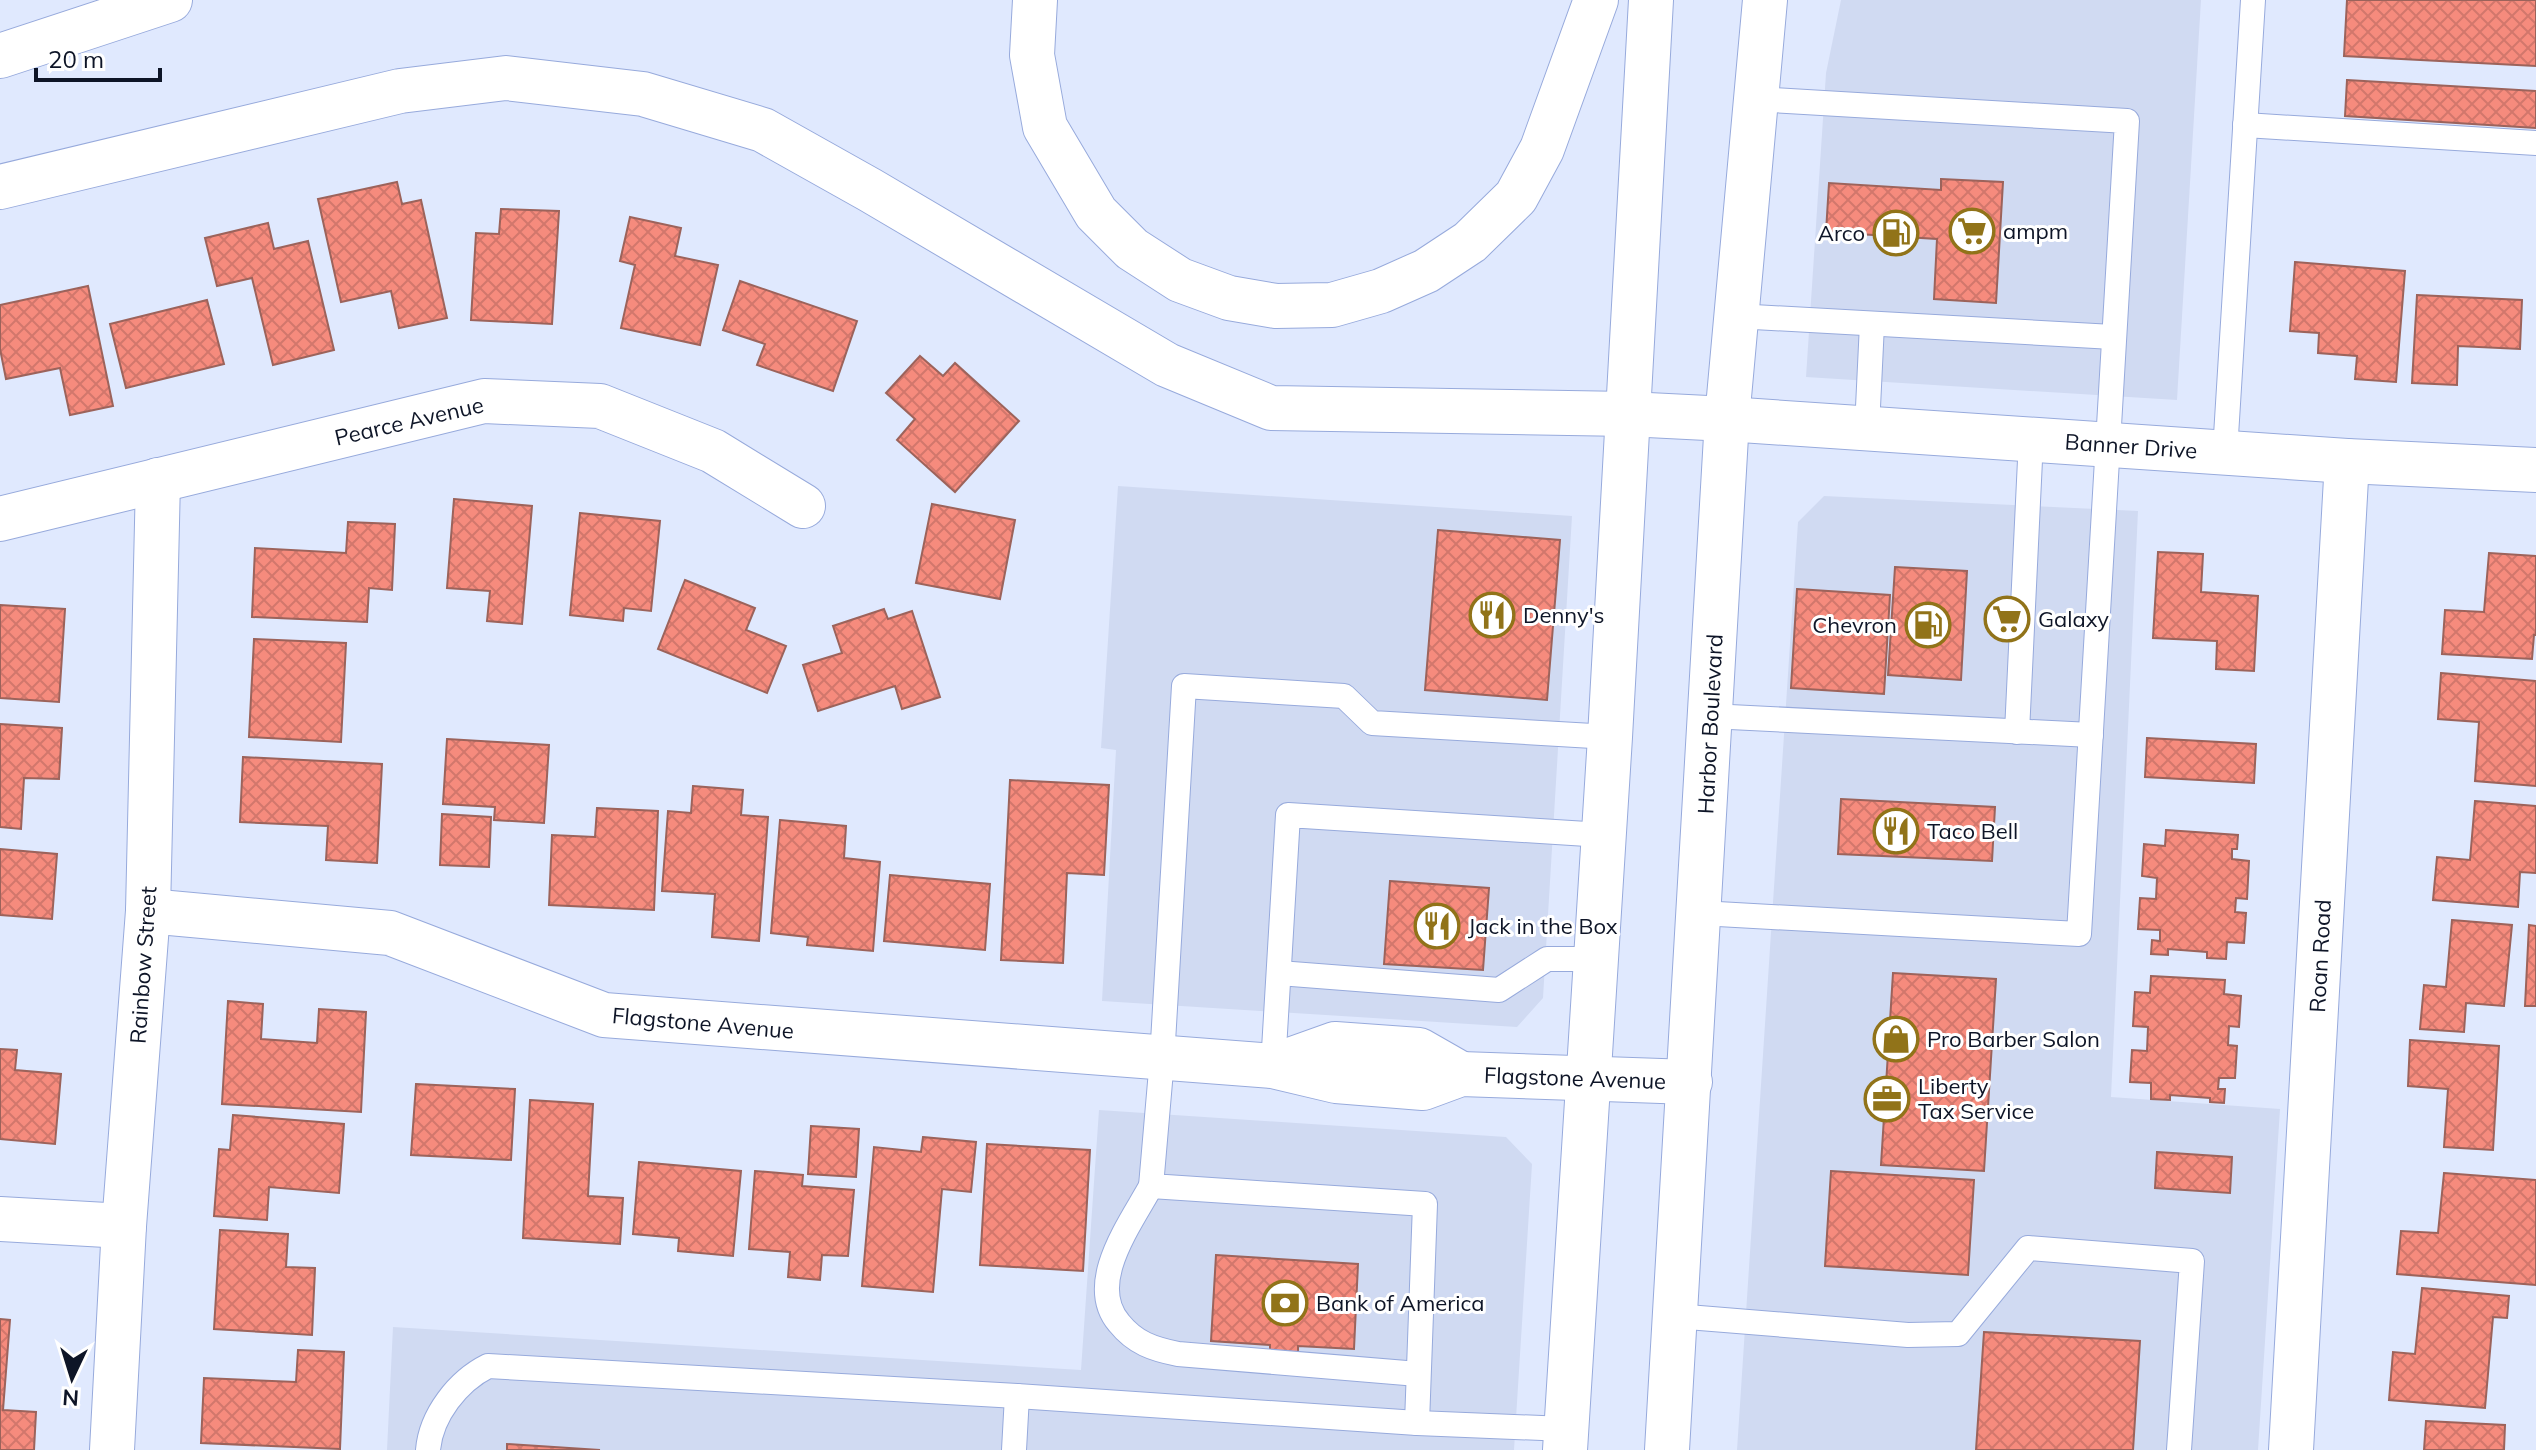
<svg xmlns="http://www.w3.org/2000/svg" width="2536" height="1450" viewBox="0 0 2536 1450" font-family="Mulish,sans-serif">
	<defs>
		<pattern id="building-cross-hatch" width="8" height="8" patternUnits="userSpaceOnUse" patternTransform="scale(2)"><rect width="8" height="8" fill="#f68b7d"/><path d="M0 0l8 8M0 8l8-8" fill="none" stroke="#d2776c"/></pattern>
	</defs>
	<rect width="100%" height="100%" fill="#e0e9fe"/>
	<!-- built -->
	<g fill="#d0daf2">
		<polygon points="1841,0 2201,0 2177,400 1806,377 1826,73"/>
		<polygon points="1118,486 1572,516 1543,998 1517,1027 1102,1001 1116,750 1101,748"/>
		<polygon points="1824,496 2138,511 2111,1097 2280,1109 2258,1450 1737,1450 1798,522"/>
		<polygon points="1099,1110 1506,1137 1532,1164 1514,1450 387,1450 393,1327 1081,1370"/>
	</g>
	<!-- building -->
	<g fill="url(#building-cross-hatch)" stroke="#9c635b" stroke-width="2">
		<polygon points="2347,0 2536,0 2536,66 2344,56"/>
		<polygon points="2347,80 2536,91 2536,128 2345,116"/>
		<polygon points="1941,179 2003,182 1996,303 1934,299 1937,239 1826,232 1829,183 1941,190"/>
		<polygon points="397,182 402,204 421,200 447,318 399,328 391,291 341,302 318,199"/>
		<polygon points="501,209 559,211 552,324 471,320 476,233 499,234"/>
		<polygon points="630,217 681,228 675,256 718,265 700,345 621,328 635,265 620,261"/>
		<polygon points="268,223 274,249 308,241 334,350 273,365 252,278 217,286 205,238"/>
		<polygon points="2295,262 2405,271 2396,382 2355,379 2357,356 2318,353 2319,333 2290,331"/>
		<polygon points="740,281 857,321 833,391 757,365 765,344 723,330"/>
		<polygon points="88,286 113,406 70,415 60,368 6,379 0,349 0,305"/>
		<polygon points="2417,295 2522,300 2520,349 2458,346 2457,385 2412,383"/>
		<polygon points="207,300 224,364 126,388 110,324"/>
		<polygon points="920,356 943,376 955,363 1019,421 955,492 897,440 915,419 886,393"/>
		<polygon points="454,499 532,506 522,624 487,621 490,591 447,588"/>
		<polygon points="932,504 1015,520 1000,599 916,583"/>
		<polygon points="580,513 660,521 651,611 624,608 623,621 570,615"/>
		<polygon points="348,522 395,524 392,590 369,588 367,622 252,617 255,548 346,553"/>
		<polygon points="1438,530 1560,540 1547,700 1425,690"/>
		<polygon points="2158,552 2203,554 2201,592 2258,596 2254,671 2216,669 2217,641 2153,638"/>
		<polygon points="2489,553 2536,556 2536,635 2534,635 2532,659 2442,654 2445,610 2484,612"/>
		<polygon points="1895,567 1967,571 1961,680 1888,675"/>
		<polygon points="685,580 755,608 746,630 786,646 767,693 658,649"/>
		<polygon points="1797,589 1890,595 1884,694 1791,688"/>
		<polygon points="0,605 65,609 59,702 0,698"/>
		<polygon points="884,609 888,619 912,611 940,697 902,709 895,686 818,711 803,665 842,653 833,626"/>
		<polygon points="254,639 346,643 341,742 249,737"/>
		<polygon points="2441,673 2536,681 2536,786 2475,781 2479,722 2438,719"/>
		<polygon points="0,724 62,728 59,779 24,778 21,829 0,827"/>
		<polygon points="2147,738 2256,744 2254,783 2145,777"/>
		<polygon points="447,739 549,745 544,823 494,820 495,807 443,804"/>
		<polygon points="243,757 382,764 377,863 326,860 328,826 240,822"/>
		<polygon points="1010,780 1109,785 1104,875 1067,873 1063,963 1001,960"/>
		<polygon points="693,786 743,790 741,815 768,817 759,941 712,937 715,894 662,891 668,811 691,813"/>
		<polygon points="1841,799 1995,807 1992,861 1838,854"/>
		<polygon points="2475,801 2536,806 2536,873 2520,872 2518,907 2433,900 2437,857 2470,860"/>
		<polygon points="597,808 658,811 654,910 549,905 552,835 595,837"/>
		<polygon points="442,814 491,817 489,867 440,865"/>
		<polygon points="780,820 846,826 844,858 880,862 873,951 807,945 808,937 771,933"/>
		<polygon points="2166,830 2238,835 2237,849 2232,849 2232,859 2249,861 2247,899 2236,898 2235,912 2246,913 2244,943 2227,942 2226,959 2207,958 2207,952 2168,949 2168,955 2151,954 2152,940 2160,941 2160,930 2138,929 2140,898 2156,899 2157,878 2142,876 2144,844 2165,846"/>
		<polygon points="0,849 57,854 52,919 0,915"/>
		<polygon points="890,875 990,884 985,950 884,941"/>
		<polygon points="1390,881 1489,888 1483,970 1384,964"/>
		<polygon points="2452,920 2512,925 2504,1006 2466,1003 2464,1032 2420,1029 2424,985 2446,987"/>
		<polygon points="2529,925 2536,926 2536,1006 2525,1006"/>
		<polygon points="1893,973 1996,979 1984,1171 1881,1165"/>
		<polygon points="2151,976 2225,980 2224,994 2241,996 2239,1027 2229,1026 2228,1045 2237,1046 2235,1078 2219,1078 2218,1089 2225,1089 2224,1103 2210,1102 2210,1098 2170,1095 2170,1100 2151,1099 2151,1083 2130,1082 2132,1050 2147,1051 2148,1027 2133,1026 2135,992 2150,993"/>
		<polygon points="228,1001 263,1004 261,1039 317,1043 319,1009 366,1012 361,1112 222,1104"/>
		<polygon points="2410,1040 2499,1046 2493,1150 2444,1147 2448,1089 2408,1086"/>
		<polygon points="0,1049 17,1050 15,1070 61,1074 55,1144 0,1139"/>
		<polygon points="416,1084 515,1089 511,1160 411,1155"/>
		<polygon points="530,1100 593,1104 588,1196 623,1198 620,1244 523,1238"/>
		<polygon points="233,1115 344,1124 339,1193 269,1187 267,1220 214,1216 219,1149 230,1150"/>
		<polygon points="811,1126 859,1129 856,1177 808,1174"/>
		<polygon points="923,1137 976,1142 971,1192 942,1189 933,1292 862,1286 874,1147 921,1152"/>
		<polygon points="987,1144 1090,1150 1083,1271 980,1265"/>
		<polygon points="2157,1152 2232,1157 2230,1193 2155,1188"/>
		<polygon points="639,1162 741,1171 733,1256 678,1251 679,1238 633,1234"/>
		<polygon points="755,1171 803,1175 802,1186 854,1190 848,1256 822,1255 820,1280 788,1277 790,1252 749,1249"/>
		<polygon points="1831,1171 1974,1180 1968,1275 1825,1266"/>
		<polygon points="2444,1173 2536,1180 2536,1285 2397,1274 2401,1231 2438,1233"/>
		<polygon points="220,1230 288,1234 286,1267 315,1268 312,1335 214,1329"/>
		<polygon points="1216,1255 1358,1264 1354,1349 1298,1346 1298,1356 1270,1355 1270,1345 1211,1341"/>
		<polygon points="2422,1288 2509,1296 2507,1318 2493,1317 2485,1408 2389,1400 2393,1352 2415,1354"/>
		<polygon points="0,1319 10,1320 3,1410 36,1412 34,1450 0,1450"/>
		<polygon points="1984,1332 2140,1341 2133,1450 1976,1450"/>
		<polygon points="298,1350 344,1352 340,1449 201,1443 204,1378 296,1382"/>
		<polygon points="2426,1421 2505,1425 2504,1450 2424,1450"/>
		<polygon points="507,1444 600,1450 507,1450"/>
	</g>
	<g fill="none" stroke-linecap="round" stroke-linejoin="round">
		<!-- lane casing -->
		<g stroke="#97aadc" stroke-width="26">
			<g id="lane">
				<polyline points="2245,125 2536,143"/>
				<polyline points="1736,316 2113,337"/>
				<polyline points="1867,428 1872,324"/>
				<polyline points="2225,452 2253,0"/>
				<polyline points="1710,716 2091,735"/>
				<polyline points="2017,732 2031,439"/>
				<polyline points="1700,913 2079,934 2127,121 1755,99"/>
				<polyline points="1279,973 1499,990 1547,959 1595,959"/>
				<polyline points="1273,1066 1288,815 1603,835"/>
				<path d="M1151,1186c-20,37 -66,97 -32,137 16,20 34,26 59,31l240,20"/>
				<polyline points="1675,1316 1908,1335 1958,1334 2028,1248 2192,1261 2179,1450"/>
				<polyline points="1417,1423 1425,1204 1151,1186 1162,1059 1184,686 1344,696 1372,723 1610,737"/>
				<path d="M428,1450c3,-35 30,-69 60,-84l529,30 400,27 149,6"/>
				<polyline points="1014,1450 1017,1396"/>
			</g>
		</g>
		<!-- street casing -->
		<g stroke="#97aadc" stroke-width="46">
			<g id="street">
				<polyline points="0,519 484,401 600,406 713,451 803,506"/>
				<polyline points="148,911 390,933 604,1015 1273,1066 1336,1081 1423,1088 1461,1074 1690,1082"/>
				<polyline points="1273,1066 1335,1044 1419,1050 1461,1074"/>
				<polyline points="0,1219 124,1226"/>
				<polyline points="112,1450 124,1226 148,911 158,480"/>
				<polyline points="2291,1450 2347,461"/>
			</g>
		</g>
		<!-- secondary casing -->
		<g stroke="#97aadc" stroke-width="46">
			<polyline id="secondary" points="1727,419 2347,461 2536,470"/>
		</g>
		<!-- primary casing -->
		<g stroke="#97aadc" stroke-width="46">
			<g id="primary">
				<polyline points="1628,414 1727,419"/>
				<polyline points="1565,1450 1610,737 1651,0"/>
				<polyline points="1667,1450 1727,419 1765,0"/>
			</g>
		</g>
		<!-- highway casing -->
		<g stroke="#97aadc" stroke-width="46">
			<g id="highway">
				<polyline points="1035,0 1032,55 1045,127 1096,213 1132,249 1180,280 1229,298 1276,306 1332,305 1381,291 1426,271 1470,242 1516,197 1542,149 1596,0"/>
				<polyline points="0,56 170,0"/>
				<polyline points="0,187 400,91 506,78 643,94 763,130 870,190 1167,365 1271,408 1628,414"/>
			</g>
		</g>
		<!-- lane -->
		<use href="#lane" stroke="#fff" stroke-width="24"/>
		<!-- street -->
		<use href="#street" stroke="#fff" stroke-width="44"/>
		<!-- secondary -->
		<use href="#secondary" stroke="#fff" stroke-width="44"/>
		<!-- primary -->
		<use href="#primary" stroke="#fff" stroke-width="44"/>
		<!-- highway -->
		<use href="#highway" stroke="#fff" stroke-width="44"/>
	</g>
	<!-- icons -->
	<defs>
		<g id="supermarket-ring" transform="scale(2.3)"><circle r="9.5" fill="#fff" stroke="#917319" stroke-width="1.5"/><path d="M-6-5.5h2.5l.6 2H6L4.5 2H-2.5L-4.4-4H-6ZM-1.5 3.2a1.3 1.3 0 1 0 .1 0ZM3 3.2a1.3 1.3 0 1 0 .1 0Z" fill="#917319"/></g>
		<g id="fuel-ring" transform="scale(2.3)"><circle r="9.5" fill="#fff" stroke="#917319" stroke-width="1.5"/><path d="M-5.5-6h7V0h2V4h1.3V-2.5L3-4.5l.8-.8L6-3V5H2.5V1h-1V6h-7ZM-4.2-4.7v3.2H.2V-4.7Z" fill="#917319"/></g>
		<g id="restaurant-ring" transform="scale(2.3)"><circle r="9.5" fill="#fff" stroke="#917319" stroke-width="1.5"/><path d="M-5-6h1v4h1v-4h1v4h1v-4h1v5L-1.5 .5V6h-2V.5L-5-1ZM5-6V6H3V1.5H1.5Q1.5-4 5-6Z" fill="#917319"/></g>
		<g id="shop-ring" transform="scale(2.3)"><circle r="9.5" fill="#fff" stroke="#917319" stroke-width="1.5"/><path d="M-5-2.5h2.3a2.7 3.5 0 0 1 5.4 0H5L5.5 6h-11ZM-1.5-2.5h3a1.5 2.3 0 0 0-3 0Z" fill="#917319"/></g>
		<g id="office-ring" transform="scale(2.3)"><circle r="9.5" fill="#fff" stroke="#917319" stroke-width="1.5"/><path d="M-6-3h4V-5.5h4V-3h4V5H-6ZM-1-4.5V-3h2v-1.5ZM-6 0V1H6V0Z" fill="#917319"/></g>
		<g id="bank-ring" transform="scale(2.3)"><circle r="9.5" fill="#fff" stroke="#917319" stroke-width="1.5"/><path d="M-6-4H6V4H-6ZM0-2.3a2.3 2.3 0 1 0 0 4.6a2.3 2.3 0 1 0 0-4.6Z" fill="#917319"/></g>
	</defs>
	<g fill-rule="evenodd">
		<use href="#supermarket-ring" x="1972" y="231"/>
		<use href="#fuel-ring" x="1896" y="233"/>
		<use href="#restaurant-ring" x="1492" y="615"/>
		<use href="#supermarket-ring" x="2007" y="619"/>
		<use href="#fuel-ring" x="1928" y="625"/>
		<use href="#restaurant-ring" x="1896" y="831"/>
		<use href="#restaurant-ring" x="1437" y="926"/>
		<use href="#shop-ring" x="1896" y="1039"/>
		<use href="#office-ring" x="1887" y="1099"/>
		<use href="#bank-ring" x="1285" y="1303"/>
	</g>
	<g text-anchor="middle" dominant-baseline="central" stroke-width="6" stroke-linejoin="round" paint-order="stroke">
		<!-- poi labels -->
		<g font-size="22" fill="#0e1527" stroke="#fff" text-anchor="start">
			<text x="2003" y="231">ampm</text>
			<text x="1865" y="233" text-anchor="end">Arco</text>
			<text x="1523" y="615">Denny's</text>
			<text x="2038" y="619">Galaxy</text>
			<text x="1897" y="625" text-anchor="end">Chevron</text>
			<text x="1927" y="831">Taco Bell</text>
			<text x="1468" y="926">Jack in the Box</text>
			<text x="1927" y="1039">Pro Barber Salon</text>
			<text x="1918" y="1086">Liberty<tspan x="1918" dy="25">Tax Service</tspan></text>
			<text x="1316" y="1303">Bank of America</text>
		</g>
		<!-- street labels -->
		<g font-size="22" fill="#0e1527" stroke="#fff">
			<text transform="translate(409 421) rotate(-13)">Pearce Avenue</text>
			<text transform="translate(2131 446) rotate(4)">Banner Drive</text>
			<text transform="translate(1710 724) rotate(-87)">Harbor Boulevard</text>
			<text transform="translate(2320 956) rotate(-87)">Roan Road</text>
			<text transform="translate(143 965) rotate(-86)">Rainbow Street</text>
			<text transform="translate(703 1023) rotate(5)">Flagstone Avenue</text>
			<text transform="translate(1575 1078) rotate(2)">Flagstone Avenue</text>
		</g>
	</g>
	<!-- north arrow -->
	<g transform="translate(72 1378) rotate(184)" stroke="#ffffff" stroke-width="6" paint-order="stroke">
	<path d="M0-6L14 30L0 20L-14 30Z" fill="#0e1527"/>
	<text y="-12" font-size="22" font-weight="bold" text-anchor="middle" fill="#0e1527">N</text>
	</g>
	<!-- scale -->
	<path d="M36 68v12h124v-12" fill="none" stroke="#0e1527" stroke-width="4"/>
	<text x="48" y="68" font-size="24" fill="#0e1527" stroke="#ffffff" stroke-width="6" paint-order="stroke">20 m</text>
</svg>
